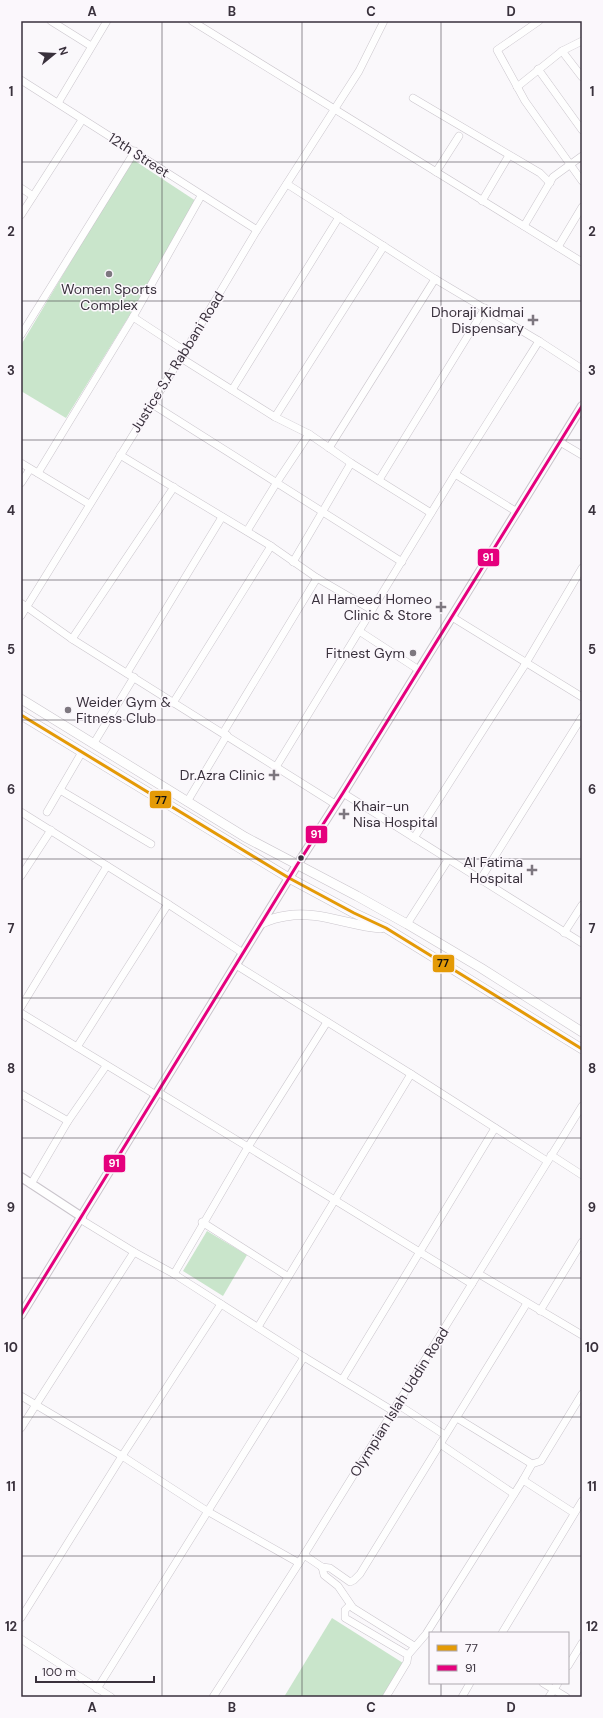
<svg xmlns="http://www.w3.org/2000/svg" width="603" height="1718" viewBox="0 0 603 1718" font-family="'DM Sans',sans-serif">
	<rect width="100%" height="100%" fill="#faf8fb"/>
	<!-- green -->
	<g fill="#c9e5cb">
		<polygon points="132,159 199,203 66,418 21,391 21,345"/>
		<polygon points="207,1231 247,1255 223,1296 183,1271"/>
		<polygon points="332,1618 403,1663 382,1697 284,1697"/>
	</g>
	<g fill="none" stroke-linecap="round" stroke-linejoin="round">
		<!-- minor casing -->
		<g stroke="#cac5cc" stroke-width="8">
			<g id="minor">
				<polyline points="51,21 91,46"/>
				<polyline points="192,21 582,262"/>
				<polyline points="539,21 497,50 525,101 582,181"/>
				<polyline points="562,51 582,77"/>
				<polyline points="538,69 582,130"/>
				<polyline points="21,80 257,230"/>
				<polyline points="517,87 562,51 582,41"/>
				<polyline points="413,98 540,173 550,183"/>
				<polyline points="58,103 107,21"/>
				<polyline points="436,172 459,136"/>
				<polyline points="287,184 435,279 539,341 582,369"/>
				<polyline points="21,188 33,196"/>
				<polyline points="482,201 508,157"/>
				<polyline points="21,215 82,120"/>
				<polyline points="524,226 553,177 582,156"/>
				<polyline points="558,247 582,207"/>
				<polyline points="133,317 185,351"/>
				<polyline points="21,335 135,151"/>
				<polyline points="181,358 275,417 309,434 351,463 431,513"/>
				<polyline points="232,390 339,217"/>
				<polyline points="152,404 402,562"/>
				<polyline points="275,417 384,246"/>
				<polyline points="560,442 582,455"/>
				<polyline points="329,448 435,279"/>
				<polyline points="120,455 271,546 317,578 372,610"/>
				<polyline points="21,463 89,504"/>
				<polyline points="38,473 133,317 201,196"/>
				<polyline points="455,474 517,512"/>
				<polyline points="379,480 485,308"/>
				<polyline points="21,483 30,469"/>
				<polyline points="247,531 277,482 309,434"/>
				<polyline points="293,562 351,463"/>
				<polyline points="21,603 72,639 335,804"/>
				<polyline points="21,616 185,351 257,230 359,71 384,21"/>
				<polyline points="452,617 582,697"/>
				<polyline points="359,631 419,670"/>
				<polyline points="72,639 174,487"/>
				<polyline points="127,673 222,517"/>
				<polyline points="173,703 271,546"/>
				<polyline points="223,733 317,578"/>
				<polyline points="94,743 134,677"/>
				<polyline points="276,767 455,474 539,341"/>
				<polyline points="60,790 151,844"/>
				<polyline points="343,793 582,943"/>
				<polyline points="187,802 227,735"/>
				<polyline points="21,812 168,904 243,953"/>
				<polyline points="47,812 82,752"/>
				<polyline points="414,838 526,663 582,568"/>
				<polyline points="21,876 51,830"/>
				<polyline points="480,880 582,717"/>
				<polyline points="407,924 448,860"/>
				<polyline points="564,933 582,905"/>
				<polyline points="236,965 411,1074 547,1161"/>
				<polyline points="21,1007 107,866"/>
				<polyline points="21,1013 156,1095"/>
				<polyline points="77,1047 168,904"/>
				<polyline points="158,1092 472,1284"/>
				<polyline points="21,1094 68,1121"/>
				<polyline points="551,1155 582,1175"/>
				<polyline points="31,1184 68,1121 106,1066"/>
				<polyline points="80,1219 134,1252 174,1274 304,1357 393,1411"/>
				<polyline points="202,1222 287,1276"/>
				<polyline points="174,1274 248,1147 327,1022"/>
				<polyline points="479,1274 582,1335"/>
				<polyline points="540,1311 582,1242"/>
				<polyline points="258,1327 411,1074"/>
				<polyline points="342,1380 495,1128"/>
				<polyline points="21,1396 122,1456 207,1511 299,1563"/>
				<polyline points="397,1404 445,1435"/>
				<polyline points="457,1418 532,1464"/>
				<polyline points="21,1428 134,1252"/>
				<polyline points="440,1444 514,1494"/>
				<polyline points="523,1480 574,1513"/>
				<polyline points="304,1555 322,1567 324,1575 338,1586 353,1608 414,1646"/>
				<polyline points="322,1567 330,1568 350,1582 354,1580 360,1574 527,1303"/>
				<polyline points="350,1605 345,1610 345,1618 408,1655"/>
				<polyline points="21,1618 122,1456 221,1304"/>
				<polyline points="502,1633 582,1501"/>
				<polyline points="21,1639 111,1697"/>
				<polyline points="568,1666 582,1643"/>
				<polyline points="543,1683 566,1697"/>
				<polyline points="97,1689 304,1357"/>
				<polyline points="213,1697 299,1563 582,1106"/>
				<polyline points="386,1697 407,1662 408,1655 426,1634 523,1480 532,1464 541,1461 582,1394"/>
				<polyline points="462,1697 470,1683"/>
				<polyline points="549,1697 558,1683"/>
			</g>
		</g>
		<!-- tertiary casing -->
		<g stroke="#cac5cc" stroke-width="10">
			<g id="tertiary">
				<polyline points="21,1177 82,1217"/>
				<polyline points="21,1315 297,865 343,793 582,406"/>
			</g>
		</g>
		<!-- secondary casing -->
		<g stroke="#cac5cc" stroke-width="10">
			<g id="secondary">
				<polyline points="21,699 245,837 357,896 407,924 481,968 582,1032"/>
				<polyline points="21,715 289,878 354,913 386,928 582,1049"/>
				<path d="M262,923c7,-3 16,-6 24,-7 32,-6 63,10 95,12"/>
			</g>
		</g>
		<!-- minor -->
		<use href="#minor" stroke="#fefefe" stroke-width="7"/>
		<!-- tertiary -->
		<use href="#tertiary" stroke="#fefefe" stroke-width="8"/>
		<!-- secondary -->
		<use href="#secondary" stroke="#fefefe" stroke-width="9"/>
		<!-- bus-1 casing -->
		<g stroke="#fbf7fc" stroke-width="6">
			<polyline id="bus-1" points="21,715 289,878 354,913 386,928 582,1049"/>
		</g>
		<!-- bus-2 casing -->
		<g stroke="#fbf7fc" stroke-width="6">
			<polyline id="bus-2" points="21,1315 297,865 343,793 582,406"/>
		</g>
		<!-- bus-1 -->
		<use href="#bus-1" stroke="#e49a06" stroke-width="3"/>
		<!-- bus-2 -->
		<use href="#bus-2" stroke="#e5007d" stroke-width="3"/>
	</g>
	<!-- grid -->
	<path fill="none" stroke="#39313c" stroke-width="1" stroke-opacity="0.55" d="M162,21v1676M302,21v1676M441,21v1612M21,162h561M21,301h561M21,440h561M21,580h561M21,720h561M21,859h561M21,998h561M21,1138h561M21,1278h561M21,1417h561M21,1556h561M441,1683v14"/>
	<!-- markers -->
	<g fill="#7d777f" stroke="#fbf7fc" stroke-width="1.5">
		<circle cx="109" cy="274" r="4"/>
		<path d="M531 314h4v4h4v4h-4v4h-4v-4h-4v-4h4z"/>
		<path d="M439 601h4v4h4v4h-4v4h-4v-4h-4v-4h4z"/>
		<circle cx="413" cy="653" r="4"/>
		<circle cx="68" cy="710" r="4"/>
		<path d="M272 769h4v4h4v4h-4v4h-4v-4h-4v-4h4z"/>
		<path d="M342 808h4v4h4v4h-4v4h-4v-4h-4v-4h4z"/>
		<path d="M530 864h4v4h4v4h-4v4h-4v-4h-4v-4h4z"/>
	</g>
	<circle fill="#39313c" stroke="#fbf7fc" stroke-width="1.5" cx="301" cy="858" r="3.5"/>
	<g text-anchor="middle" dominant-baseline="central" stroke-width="3" stroke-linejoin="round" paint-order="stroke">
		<!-- street labels -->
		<g font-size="14" fill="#39313c" stroke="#fbf7fc">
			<text transform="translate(139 155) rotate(33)">12th Street</text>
			<text transform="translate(177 362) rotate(-58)">Justice S.A Rabbani Road</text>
			<text transform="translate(399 1402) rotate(-58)">Olympian Islah Uddin Road</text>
		</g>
		<!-- poi labels -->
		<g font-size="14" fill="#39313c" stroke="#fbf7fc" text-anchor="end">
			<text x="109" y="289" text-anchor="middle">Women Sports<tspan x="109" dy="16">Complex</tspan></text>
			<text x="524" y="312">Dhoraji Kidmai<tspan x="524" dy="16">Dispensary</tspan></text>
			<text x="432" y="599">Al Hameed Homeo<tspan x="432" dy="16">Clinic &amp; Store</tspan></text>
			<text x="405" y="653">Fitnest Gym</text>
			<text x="76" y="702" text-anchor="start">Weider Gym &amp;<tspan x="76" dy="16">Fitness Club</tspan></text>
			<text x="265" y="775">Dr.Azra Clinic</text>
			<text x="353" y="806" text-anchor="start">Khair-un<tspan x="353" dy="16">Nisa Hospital</tspan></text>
			<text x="523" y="862">Al Fatima<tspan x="523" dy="16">Hospital</tspan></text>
		</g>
	</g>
	<g stroke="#fbf7fc" stroke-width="1.5">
		<rect x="477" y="548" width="23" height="19" rx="4" fill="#e5007d"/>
		<rect x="149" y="790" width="23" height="19" rx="4" fill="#e49a06"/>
		<rect x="305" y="825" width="23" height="19" rx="4" fill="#e5007d"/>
		<rect x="432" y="954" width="23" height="19" rx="4" fill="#e49a06"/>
		<rect x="103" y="1154" width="23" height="19" rx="4" fill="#e5007d"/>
	</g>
	<g font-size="11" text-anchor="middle" font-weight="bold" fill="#fff">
		<text x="488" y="561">91</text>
		<text x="316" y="838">91</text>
		<text x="114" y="1167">91</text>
	</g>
	<g font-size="11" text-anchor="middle" font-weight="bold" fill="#111">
		<text x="161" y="804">77</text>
		<text x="443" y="967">77</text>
	</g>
	<!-- border -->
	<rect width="603" height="1718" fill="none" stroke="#fbf7fc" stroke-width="44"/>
	<!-- legend -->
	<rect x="429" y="1632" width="140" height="52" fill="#fbf7fc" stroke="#ada8af"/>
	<rect x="437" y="1645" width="20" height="6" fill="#e49a06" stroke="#ada8af"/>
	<text x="465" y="1652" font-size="12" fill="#39313c">77</text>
	<rect x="437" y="1665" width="20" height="6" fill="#e5007d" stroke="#ada8af"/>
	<text x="465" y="1672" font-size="12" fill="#39313c">91</text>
	<!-- north arrow -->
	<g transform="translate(54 54) rotate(72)" stroke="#fbf7fc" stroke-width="3" paint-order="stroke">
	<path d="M0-3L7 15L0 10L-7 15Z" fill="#39313c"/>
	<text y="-6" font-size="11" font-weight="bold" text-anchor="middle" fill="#39313c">N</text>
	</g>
	<!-- scale -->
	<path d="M36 1676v6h118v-6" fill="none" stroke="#39313c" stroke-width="2"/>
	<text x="42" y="1676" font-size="12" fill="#39313c" stroke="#fbf7fc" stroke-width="3" paint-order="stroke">100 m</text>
	<rect x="22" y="22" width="559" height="1674" fill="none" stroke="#39313c" stroke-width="1.5"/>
	<g font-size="13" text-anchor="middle" font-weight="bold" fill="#39313c">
		<text x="92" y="16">A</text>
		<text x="232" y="16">B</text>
		<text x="371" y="16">C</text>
		<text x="511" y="16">D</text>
		<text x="11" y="96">1</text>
		<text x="592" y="96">1</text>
		<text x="11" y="236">2</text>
		<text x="592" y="236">2</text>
		<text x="11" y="375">3</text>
		<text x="592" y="375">3</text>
		<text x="11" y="515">4</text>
		<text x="592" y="515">4</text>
		<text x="11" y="654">5</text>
		<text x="592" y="654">5</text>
		<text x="11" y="794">6</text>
		<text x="592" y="794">6</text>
		<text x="11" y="933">7</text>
		<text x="592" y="933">7</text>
		<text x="11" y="1073">8</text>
		<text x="592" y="1073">8</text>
		<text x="11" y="1212">9</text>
		<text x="592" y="1212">9</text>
		<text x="11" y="1352">10</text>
		<text x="592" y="1352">10</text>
		<text x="11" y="1491">11</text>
		<text x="592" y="1491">11</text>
		<text x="11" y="1631">12</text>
		<text x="592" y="1631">12</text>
		<text x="92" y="1712">A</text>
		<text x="232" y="1712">B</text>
		<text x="371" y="1712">C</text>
		<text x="511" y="1712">D</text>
	</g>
</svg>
